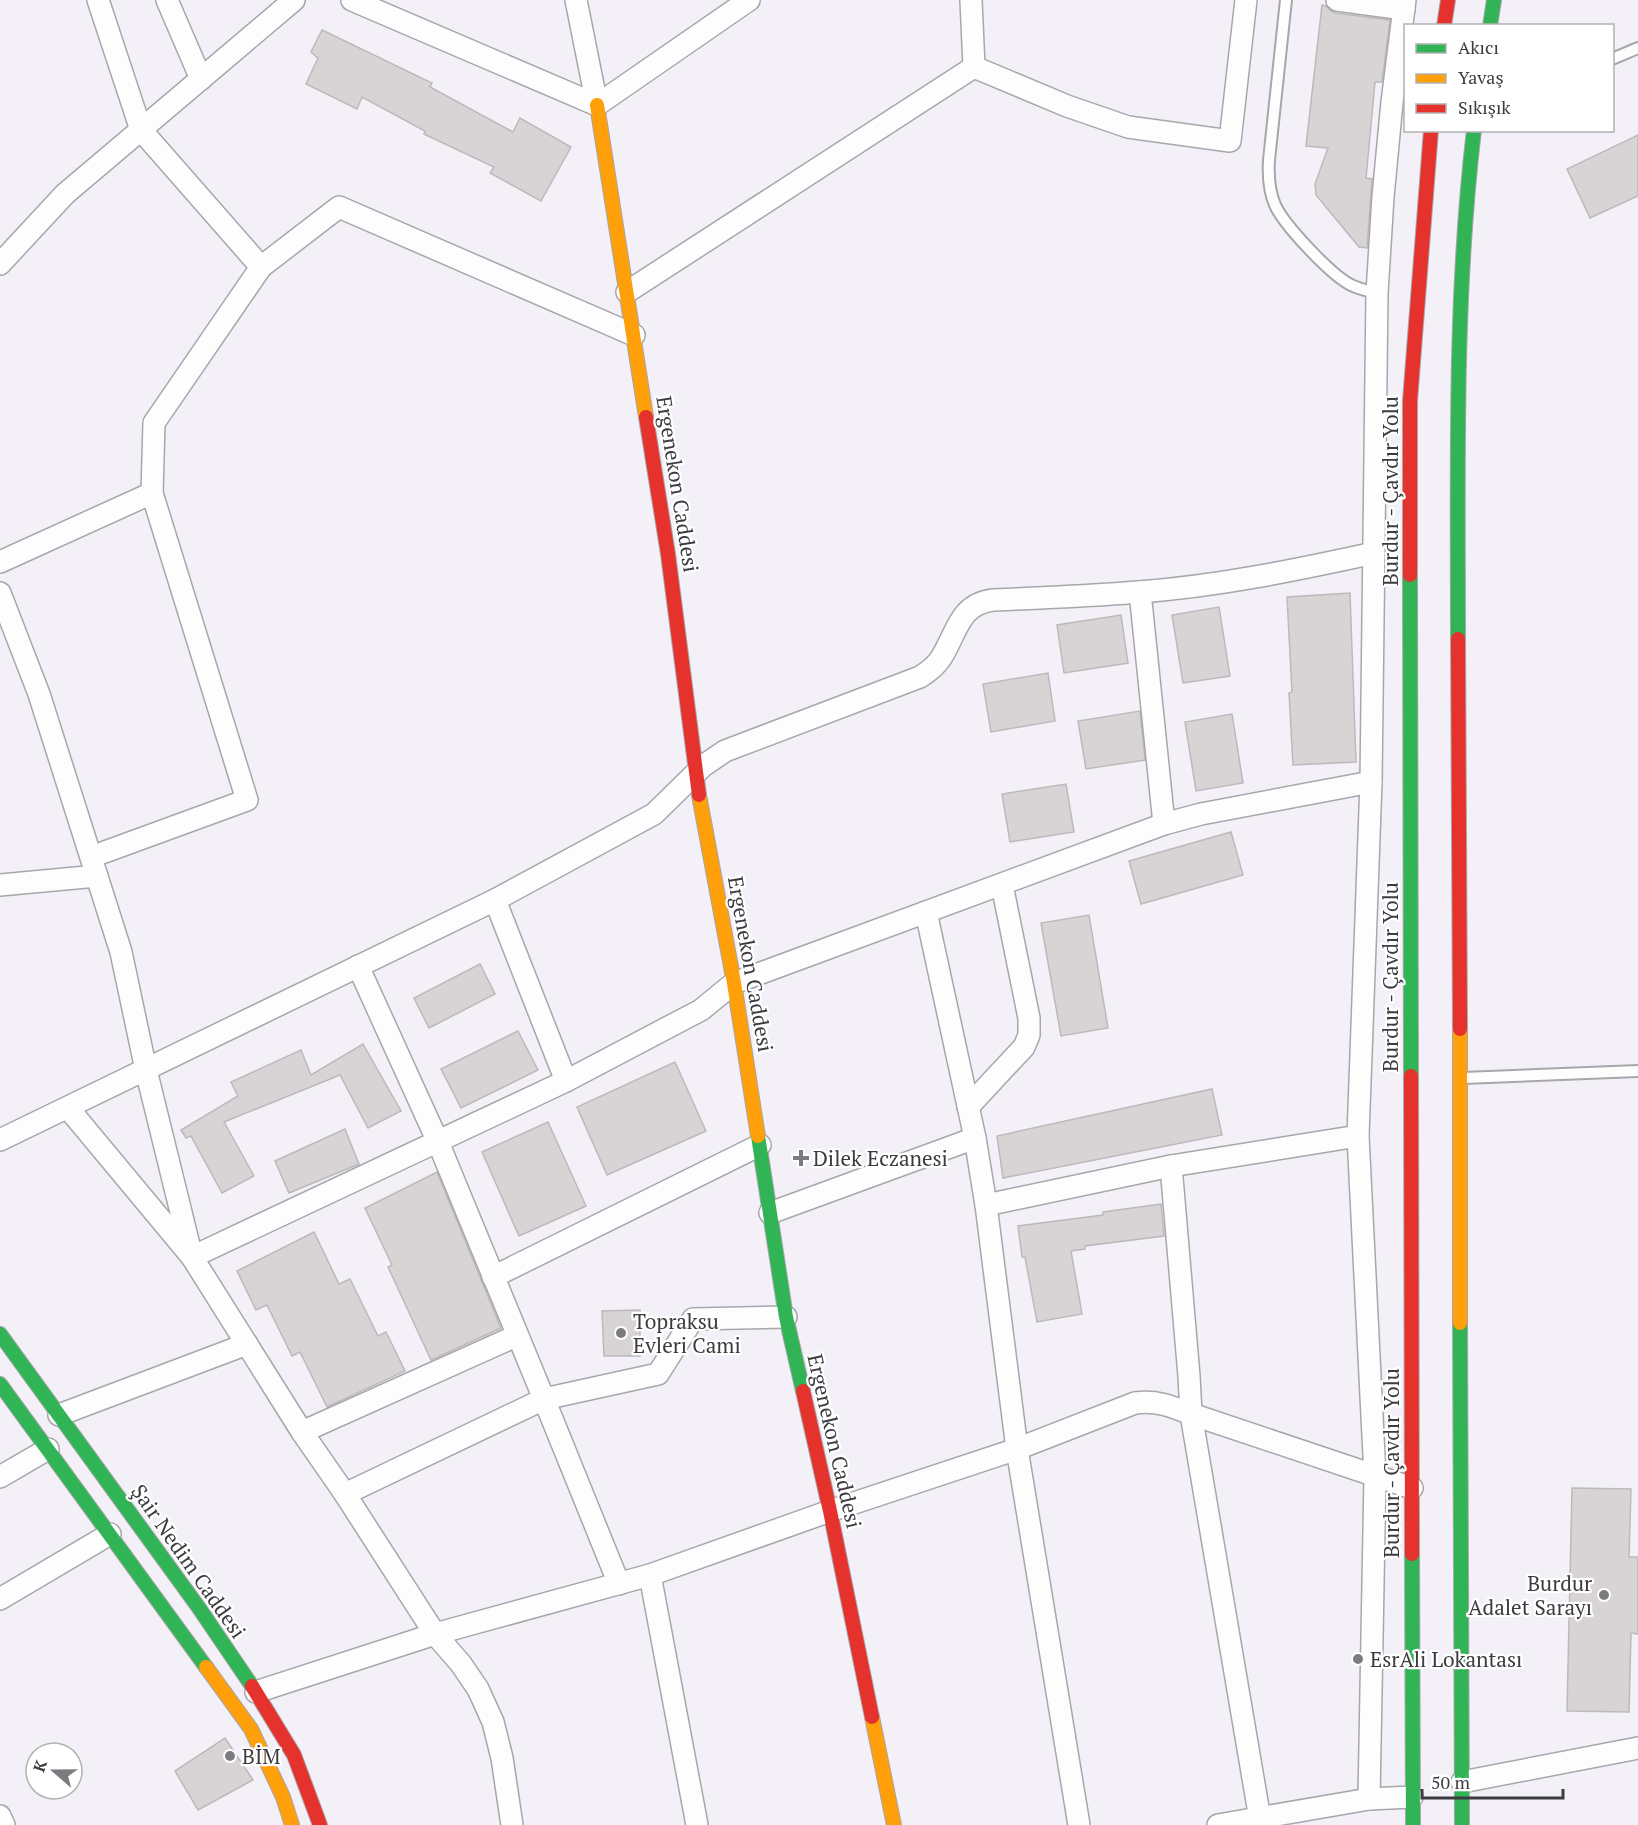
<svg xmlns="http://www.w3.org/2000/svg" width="1638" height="1825" viewBox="0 0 1638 1825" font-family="'PT Serif',serif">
	<rect width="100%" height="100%" fill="#f3f1f7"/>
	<!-- building -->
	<g fill="#d8d4d6" stroke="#bbb9bb" stroke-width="1.5">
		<polygon points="1322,5 1326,6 1330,10 1335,13 1390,20 1382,82 1375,82 1366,178 1372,179 1367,248 1359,247 1316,195 1315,184 1328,148 1306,146"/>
		<polygon points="322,30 432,83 430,87 513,132 520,118 571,147 541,201 490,173 494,167 424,134 425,131 362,97 357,109 306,84 318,58 311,52"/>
		<polygon points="1638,135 1638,196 1590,218 1567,169"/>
		<polygon points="1350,593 1356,762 1293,765 1289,693 1292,692 1287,597"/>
		<polygon points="1219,607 1230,676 1183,683 1172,615"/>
		<polygon points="1121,615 1128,663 1064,673 1057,625"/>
		<polygon points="1048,673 1055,721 991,732 983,684"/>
		<polygon points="1140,711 1145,760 1086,769 1078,721"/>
		<polygon points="1232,714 1243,783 1196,791 1185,722"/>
		<polygon points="1066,784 1074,832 1010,842 1002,794"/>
		<polygon points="1231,832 1243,875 1141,904 1129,861"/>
		<polygon points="1089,915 1108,1028 1061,1036 1041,923"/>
		<polygon points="480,964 495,994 429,1028 414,998"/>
		<polygon points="518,1031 538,1070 461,1108 441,1069"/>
		<polygon points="363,1044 401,1111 368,1128 340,1075 224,1122 254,1176 222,1193 191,1136 186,1138 181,1130 238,1096 231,1082 301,1050 311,1075"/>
		<polygon points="675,1062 706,1131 607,1175 577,1107"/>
		<polygon points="1212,1089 1222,1135 1003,1178 997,1136"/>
		<polygon points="548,1122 586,1206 519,1236 482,1152"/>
		<polygon points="345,1129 359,1164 289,1193 275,1161"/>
		<polygon points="437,1172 501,1328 431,1360 388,1267 392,1265 365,1208"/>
		<polygon points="1161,1204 1164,1236 1085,1246 1085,1249 1071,1251 1082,1314 1037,1322 1025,1257 1022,1257 1018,1226 1103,1215 1103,1212"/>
		<polygon points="314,1232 339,1284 350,1279 378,1336 386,1332 405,1371 327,1407 300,1352 292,1356 267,1305 256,1310 237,1271"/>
		<polygon points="640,1310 640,1356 604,1356 602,1311"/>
		<polygon points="1572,1488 1631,1489 1629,1557 1638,1557 1638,1634 1631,1633 1629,1712 1567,1711"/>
		<polygon points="225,1738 253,1780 198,1810 175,1771"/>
	</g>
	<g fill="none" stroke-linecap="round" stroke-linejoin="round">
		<!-- lane casing -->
		<g stroke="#a8a6ab" stroke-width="14">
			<g id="lane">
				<path d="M1286,0l-17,160c-1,16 0,31 6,45 9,20 56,70 76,80 8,4 17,6 26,8"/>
				<polyline points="1612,59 1638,48"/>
				<polyline points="1463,1078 1638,1071"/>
			</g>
		</g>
		<!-- street casing -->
		<g stroke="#a8a6ab" stroke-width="24">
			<g id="street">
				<polyline points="167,0 201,79"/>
				<polyline points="352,0 597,105"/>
				<polyline points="576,0 597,105"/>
				<polyline points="971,0 974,67 1067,106 1128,127 1230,141 1246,0"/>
				<polyline points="1337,0 1404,9"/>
				<polyline points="597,105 749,0"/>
				<polyline points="0,264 65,194 294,0"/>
				<polyline points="261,267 339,207 634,335"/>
				<polyline points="627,292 974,67"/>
				<polyline points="0,562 152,493"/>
				<polyline points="1140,592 1164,824"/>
				<polyline points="0,593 39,694 121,952 146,1070 192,1257 302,1432 345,1494 435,1634 461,1664 478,1689 493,1722 502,1758 512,1825"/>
				<polyline points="91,857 247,800 152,493 154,423 261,267 141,130 98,0"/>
				<polyline points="0,885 97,876"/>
				<polyline points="495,900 566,1081"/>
				<polyline points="926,912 975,1138 986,1205 1017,1449 1079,1825"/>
				<polyline points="358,966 438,1142 544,1399 658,1374 693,1319 786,1317"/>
				<polyline points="968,1107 1024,1047 1029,1035 1029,1018 1002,885"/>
				<polyline points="68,1108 192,1257 566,1081 701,1010 734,983 1164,824 1201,814 1371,782"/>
				<path d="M0,1140l495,-240 159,-86 49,-48 22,-15 195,-74c8,-5 16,-11 21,-19 16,-25 18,-54 52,-58 49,-2 98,-4 146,-8 80,-6 157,-22 235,-39"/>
				<polyline points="1171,1166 1189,1376 1191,1414 1261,1825"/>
				<polyline points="986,1205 1171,1166 1358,1136"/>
				<polyline points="770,1213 975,1138"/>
				<polyline points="493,1277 760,1145"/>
				<polyline points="59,1415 247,1344"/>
				<polyline points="302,1432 516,1336"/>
				<polyline points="0,1477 48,1449"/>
				<polyline points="345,1494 544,1399 619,1584"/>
				<polyline points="0,1599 110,1534"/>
				<polyline points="256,1692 435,1634 650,1575"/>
				<polyline points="1462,1782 1638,1748"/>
				<polyline points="1369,1799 1375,1476 1358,1136 1371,782 1377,293 1383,197 1392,102 1405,0"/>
				<polyline points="0,1816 4,1825"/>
				<path d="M697,1825l-47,-250 180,-64 187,-62 118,-46c21,-3 36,3 56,11l221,74"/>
				<polyline points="1218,1825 1369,1799 1412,1797"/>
			</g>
		</g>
		<!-- fast casing -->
		<g stroke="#a8a6ab" stroke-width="16">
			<g id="fast">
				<polyline points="1490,26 1494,0"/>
				<polyline points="1410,575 1411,1076"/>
				<path d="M1458,639c0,-170 -4,-340 16,-509"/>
				<polyline points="758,1136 786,1317 803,1391"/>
				<polyline points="1460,1323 1462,1825"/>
				<polyline points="0,1334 199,1608 252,1686"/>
				<polyline points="0,1384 206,1667"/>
				<polyline points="1412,1554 1413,1825"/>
			</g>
		</g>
		<!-- slow casing -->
		<g stroke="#a8a6ab" stroke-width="16">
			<g id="slow">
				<polyline points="597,105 646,417"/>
				<polyline points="699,795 734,983 758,1136"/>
				<polyline points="1460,1029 1460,1323"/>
				<polyline points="206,1667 251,1729 283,1797 292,1825"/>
				<polyline points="872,1717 894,1825"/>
			</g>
		</g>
		<!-- jam casing -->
		<g stroke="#a8a6ab" stroke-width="16">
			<g id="jam">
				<polyline points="1444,26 1448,0"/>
				<polyline points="646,417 668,554 699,795"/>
				<polyline points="1410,575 1410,401 1431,130"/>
				<polyline points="1458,639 1460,1029"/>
				<polyline points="1411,1076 1412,1554"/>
				<polyline points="803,1391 830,1511 872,1717"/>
				<polyline points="252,1686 294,1755 320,1825"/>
			</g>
		</g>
		<!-- lane -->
		<use href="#lane" stroke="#fdfdfe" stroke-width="10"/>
		<!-- street -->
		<use href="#street" stroke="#fdfdfe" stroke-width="21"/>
		<!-- fast -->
		<use href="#fast" stroke="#30b455" stroke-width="14"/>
		<!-- slow -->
		<use href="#slow" stroke="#ff9f0a" stroke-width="14"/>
		<!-- jam -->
		<use href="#jam" stroke="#e5322d" stroke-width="14"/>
	</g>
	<!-- markers -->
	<g fill="#7c7b7f" stroke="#fff" stroke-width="2">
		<path d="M798 1149h6v6h6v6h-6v6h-6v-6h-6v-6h6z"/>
		<circle cx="621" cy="1333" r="6"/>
		<circle cx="1604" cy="1595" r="6"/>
		<circle cx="1358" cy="1659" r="6"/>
		<circle cx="230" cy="1756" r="6"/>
	</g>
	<g text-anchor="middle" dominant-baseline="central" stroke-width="4.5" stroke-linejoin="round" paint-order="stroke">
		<!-- street labels -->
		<g font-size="21" fill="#3c3b3f" stroke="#fff">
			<text transform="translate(678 484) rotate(81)">Ergenekon Caddesi</text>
			<text transform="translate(1390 491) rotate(-90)">Burdur - Çavdır Yolu</text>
			<text transform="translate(751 964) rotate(80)">Ergenekon Caddesi</text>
			<text transform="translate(1390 977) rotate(-90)">Burdur - Çavdır Yolu</text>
			<text transform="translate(835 1441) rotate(77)">Ergenekon Caddesi</text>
			<text transform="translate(1391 1463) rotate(-90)">Burdur - Çavdır Yolu</text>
			<text transform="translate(189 1561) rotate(55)">Şair Nedim Caddesi</text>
		</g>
		<!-- poi labels -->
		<g font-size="21" fill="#3c3b3f" stroke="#fff" text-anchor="start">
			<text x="813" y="1158">Dilek Eczanesi</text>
			<text x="633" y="1321">Topraksu<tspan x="633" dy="24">Evleri Cami</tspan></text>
			<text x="1592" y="1583" text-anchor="end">Burdur<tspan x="1592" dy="24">Adalet Sarayı</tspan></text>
			<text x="1370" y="1659">EsrAli Lokantası</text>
			<text x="242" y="1756">BİM</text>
		</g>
	</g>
	<!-- legend -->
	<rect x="1404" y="24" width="210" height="108" fill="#ffffff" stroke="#b1b1b2" stroke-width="1.5"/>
	<rect x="1416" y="44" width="30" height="9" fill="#30b455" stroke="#b1b1b2" stroke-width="1.5"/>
	<text x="1458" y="54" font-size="18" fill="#3c3b3f">Akıcı</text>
	<rect x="1416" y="74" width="30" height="9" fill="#ff9f0a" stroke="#b1b1b2" stroke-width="1.5"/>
	<text x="1458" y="84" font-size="18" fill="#3c3b3f">Yavaş</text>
	<rect x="1416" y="104" width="30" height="9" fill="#e5322d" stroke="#b1b1b2" stroke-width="1.5"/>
	<text x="1458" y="114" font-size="18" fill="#3c3b3f">Sıkışık</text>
	<!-- north arrow -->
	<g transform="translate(54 1771) rotate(290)"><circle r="28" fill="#ffffff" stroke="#b1b1b2" stroke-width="1.5"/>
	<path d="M0-4.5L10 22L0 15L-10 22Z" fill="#7c7b7f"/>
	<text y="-9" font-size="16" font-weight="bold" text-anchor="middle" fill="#3c3b3f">K</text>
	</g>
	<!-- scale -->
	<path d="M1422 1789v9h141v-9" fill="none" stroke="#3c3b3f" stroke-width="3"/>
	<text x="1431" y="1789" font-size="18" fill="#3c3b3f" stroke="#ffffff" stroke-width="4.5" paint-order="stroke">50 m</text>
</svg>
